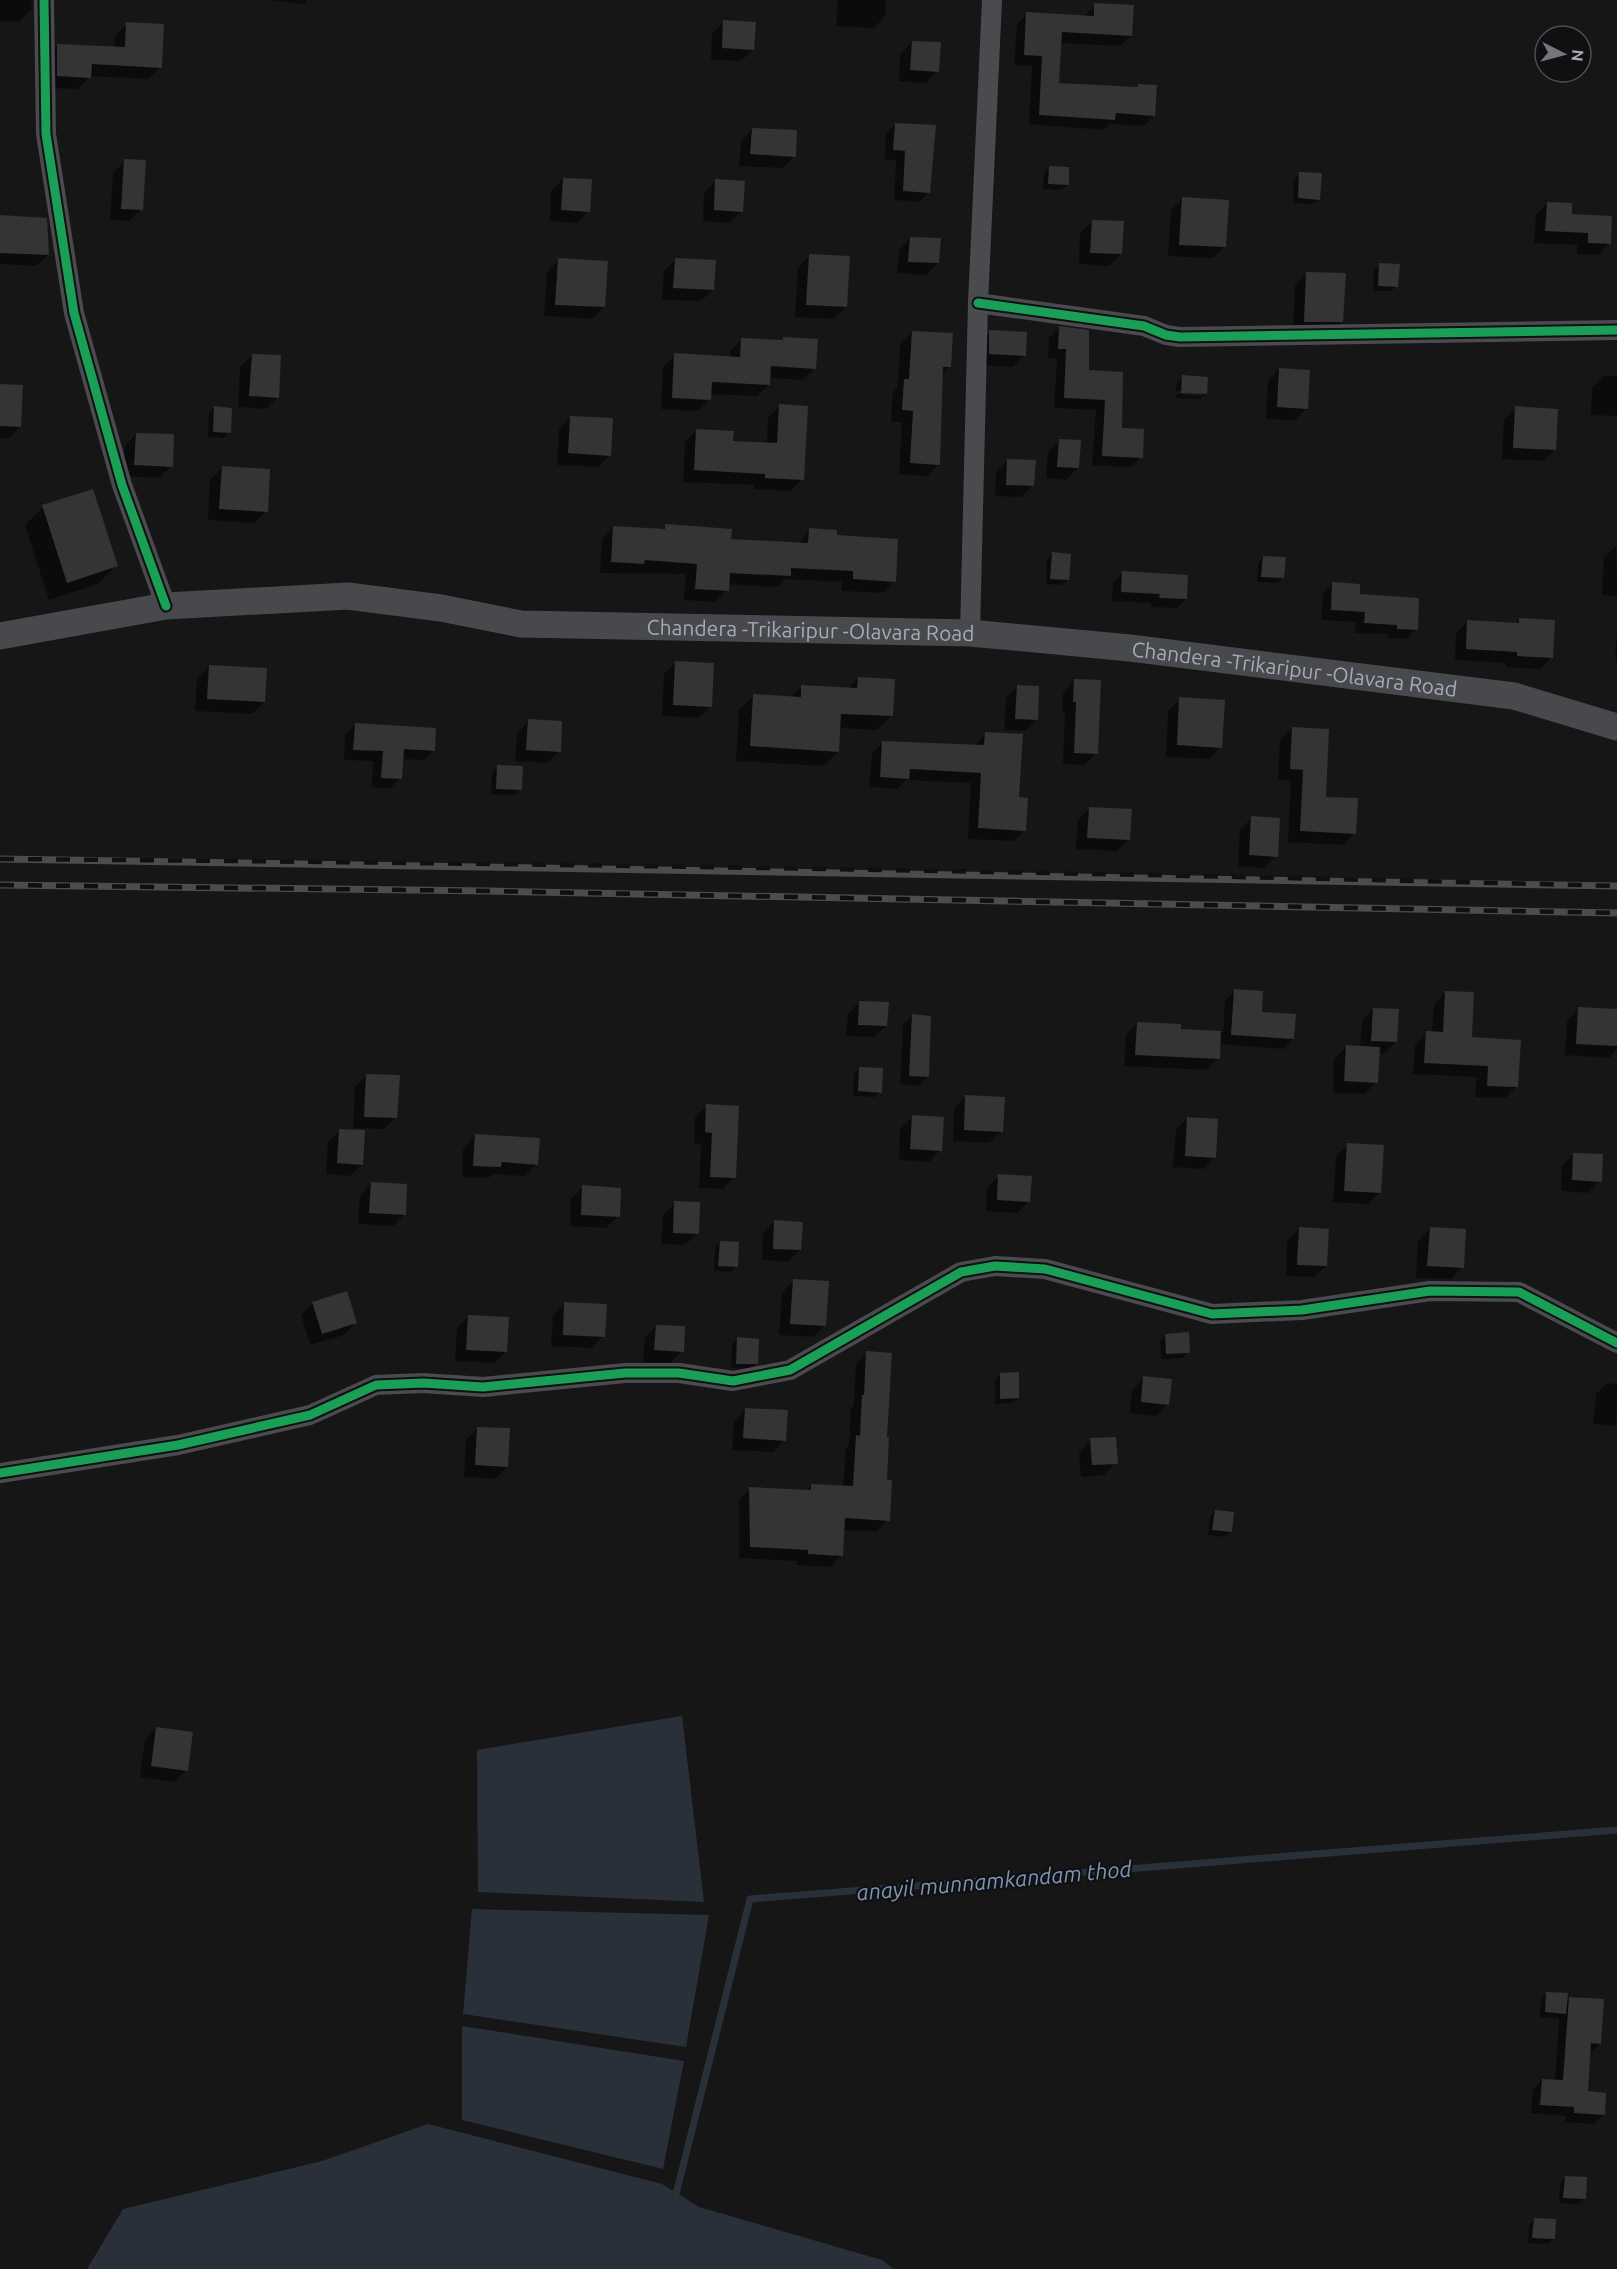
<svg xmlns="http://www.w3.org/2000/svg" width="1617" height="2269" viewBox="0 0 1617 2269" font-family="Ubuntu,sans-serif">
	<rect width="100%" height="100%" fill="#161616"/>
	<!-- water -->
	<g fill="#293039">
		<polygon points="682,1716 704,1902 478,1892 477,1750"/>
		<polygon points="472,1909 709,1915 686,2047 463,2014"/>
		<polygon points="462,2026 684,2061 663,2169 462,2120"/>
		<polygon points="428,2124 662,2184 699,2207 882,2260 894,2269 87,2269 123,2209 322,2161"/>
	</g>
	<!-- shadow -->
	<g fill="#0007">
		<polygon points="0,0 32,0 31,10 19,22 0,21"/>
		<polygon points="270,0 307,0 304,4"/>
		<polygon points="838,0 886,0 885,16 874,28 836,26"/>
		<polygon points="1095,5 1131,36 1120,46 1060,43 1057,84 1136,88 1139,86 1154,115 1144,126 1110,124 1104,130 1029,124 1032,66 1014,65 1017,24 1027,14 1084,17"/>
		<polygon points="724,22 753,50 741,61 711,60 712,34"/>
		<polygon points="127,24 160,68 148,79 90,76 78,89 46,88 46,57 57,45 114,48 115,36"/>
		<polygon points="912,42 937,71 926,83 899,81 900,54"/>
		<polygon points="895,125 929,192 919,202 894,200 896,160 885,159 886,134"/>
		<polygon points="752,129 794,156 783,168 739,166 741,141"/>
		<polygon points="125,161 141,210 129,221 110,220 113,173"/>
		<polygon points="1050,167 1067,185 1062,190 1043,189 1044,173"/>
		<polygon points="1300,174 1319,199 1313,204 1293,203 1294,179"/>
		<polygon points="563,179 589,211 577,223 550,221 551,191"/>
		<polygon points="716,181 742,211 730,223 703,221 704,193"/>
		<polygon points="1182,199 1225,246 1213,258 1168,256 1171,210"/>
		<polygon points="1547,203 1570,215 1610,243 1598,255 1577,254 1577,245 1534,243 1536,215"/>
		<polygon points="0,218 48,255 36,266 0,264"/>
		<polygon points="1092,222 1121,254 1109,266 1079,264 1080,233"/>
		<polygon points="910,238 938,263 926,275 897,273 899,250"/>
		<polygon points="809,256 846,307 834,319 795,317 798,268"/>
		<polygon points="676,259 713,290 701,301 662,300 664,271"/>
		<polygon points="559,260 604,307 592,319 544,316 547,272"/>
		<polygon points="1380,265 1397,286 1391,291 1373,291 1374,270"/>
		<polygon points="1307,273 1342,322 1330,334 1293,333 1295,285"/>
		<polygon points="1059,328 1088,372 1121,374 1120,429 1141,457 1131,467 1092,465 1096,410 1054,408 1057,359 1048,358 1049,338"/>
		<polygon points="912,332 950,366 941,375 939,464 927,476 899,474 902,422 891,422 893,392 898,387 900,344"/>
		<polygon points="990,332 1024,355 1013,367 978,365 978,344"/>
		<polygon points="742,339 781,342 784,339 815,368 803,380 769,378 769,385 757,396 710,394 710,399 698,411 661,409 663,367 675,355 730,358 730,351"/>
		<polygon points="252,355 278,397 266,409 238,407 240,367"/>
		<polygon points="1279,369 1307,408 1295,420 1266,419 1268,381"/>
		<polygon points="1604,376 1617,376 1617,416 1591,415 1592,387"/>
		<polygon points="1183,377 1206,394 1200,399 1176,398 1176,394 1203,396 1203,392 1176,391 1177,382"/>
		<polygon points="0,385 20,427 8,439 0,438"/>
		<polygon points="780,406 802,479 791,491 754,489 754,485 683,482 685,442 697,430 731,442 767,444 768,418"/>
		<polygon points="214,408 229,432 224,438 208,437 209,413"/>
		<polygon points="1516,408 1555,450 1543,461 1502,459 1504,419"/>
		<polygon points="571,417 610,455 598,467 557,465 559,429"/>
		<polygon points="136,434 171,466 159,478 123,476 125,446"/>
		<polygon points="1060,440 1078,468 1066,480 1046,478 1048,452"/>
		<polygon points="1008,460 1033,485 1021,497 995,496 996,472"/>
		<polygon points="222,468 266,511 255,523 208,520 210,480"/>
		<polygon points="43,507 116,566 98,584 49,600 25,525"/>
		<polygon points="666,526 730,541 798,544 809,530 835,537 894,581 883,593 842,591 842,582 785,579 778,587 727,584 727,590 715,602 684,600 686,574 600,573 602,539 614,527 661,530"/>
		<polygon points="1616,546 1617,596 1602,595 1604,557"/>
		<polygon points="1052,554 1068,579 1062,585 1046,584 1047,559"/>
		<polygon points="1263,557 1283,578 1278,583 1257,582 1258,563"/>
		<polygon points="1123,572 1186,599 1177,608 1151,607 1151,603 1112,601 1113,582"/>
		<polygon points="1333,583 1358,595 1416,629 1406,639 1388,638 1388,634 1355,633 1355,622 1321,620 1323,593"/>
		<polygon points="1519,620 1552,657 1540,669 1506,667 1506,663 1455,660 1456,633 1468,621 1515,624"/>
		<polygon points="1617,634 1617,660 1615,659"/>
		<polygon points="676,663 710,707 698,718 662,716 664,674"/>
		<polygon points="209,667 264,702 252,714 195,711 197,679"/>
		<polygon points="858,679 891,716 877,730 839,728 838,752 823,766 736,761 739,710 753,696 790,698 802,686 848,689"/>
		<polygon points="1075,680 1096,753 1085,765 1063,764 1065,713 1062,713 1063,692"/>
		<polygon points="1017,686 1036,720 1025,731 1004,730 1006,698"/>
		<polygon points="1180,699 1221,747 1209,759 1166,757 1168,711"/>
		<polygon points="529,721 559,751 547,763 515,761 517,733"/>
		<polygon points="356,724 434,750 424,760 402,759 400,778 390,789 372,787 373,761 344,760 345,734"/>
		<polygon points="1292,728 1324,798 1355,833 1343,845 1288,842 1291,781 1278,780 1280,740"/>
		<polygon points="986,733 1018,799 1025,830 1014,841 968,839 971,783 906,780 897,789 869,787 872,754 882,743 975,746"/>
		<polygon points="498,766 520,789 515,795 491,794 492,772"/>
		<polygon points="1090,808 1129,839 1117,851 1076,849 1078,820"/>
		<polygon points="1252,818 1276,856 1265,868 1238,866 1240,829"/>
		<polygon points="1234,991 1293,1039 1283,1049 1219,1044 1218,1058 1207,1070 1124,1066 1126,1035 1137,1023 1179,1030 1223,1032 1225,1001"/>
		<polygon points="1446,992 1471,1038 1517,1086 1505,1098 1475,1097 1477,1077 1413,1074 1415,1045 1427,1033 1432,1033 1434,1004"/>
		<polygon points="859,1002 886,1026 874,1037 846,1036 848,1014"/>
		<polygon points="1373,1009 1396,1042 1384,1053 1378,1053 1376,1082 1365,1094 1333,1093 1334,1059 1346,1047 1360,1048 1362,1021"/>
		<polygon points="1579,1009 1617,1011 1617,1049 1609,1058 1565,1055 1567,1020"/>
		<polygon points="912,1016 928,1076 919,1086 900,1084 903,1025"/>
		<polygon points="860,1068 880,1092 875,1097 853,1096 854,1074"/>
		<polygon points="367,1075 396,1117 384,1129 353,1128 355,1087"/>
		<polygon points="966,1096 1001,1132 989,1143 953,1141 954,1108"/>
		<polygon points="707,1106 734,1177 723,1189 699,1188 701,1144 694,1143 695,1117"/>
		<polygon points="912,1117 940,1150 929,1162 899,1160 900,1129"/>
		<polygon points="1187,1118 1215,1157 1203,1169 1173,1167 1176,1130"/>
		<polygon points="340,1130 362,1164 350,1176 326,1174 328,1142"/>
		<polygon points="475,1136 537,1164 525,1176 493,1174 488,1178 462,1177 463,1148"/>
		<polygon points="1348,1145 1380,1192 1368,1204 1333,1202 1336,1156"/>
		<polygon points="1574,1154 1600,1181 1588,1193 1561,1191 1562,1166"/>
		<polygon points="999,1176 1029,1201 1017,1213 986,1211 987,1188"/>
		<polygon points="372,1183 405,1214 393,1226 358,1224 360,1195"/>
		<polygon points="583,1187 618,1216 606,1228 570,1226 571,1199"/>
		<polygon points="675,1203 697,1234 685,1245 661,1244 663,1215"/>
		<polygon points="775,1221 800,1250 788,1262 762,1260 763,1233"/>
		<polygon points="1299,1229 1326,1266 1314,1277 1286,1276 1287,1241"/>
		<polygon points="1430,1229 1462,1268 1451,1279 1416,1278 1418,1241"/>
		<polygon points="720,1243 736,1266 731,1272 714,1271 715,1248"/>
		<polygon points="793,1281 825,1325 813,1337 779,1335 782,1293"/>
		<polygon points="313,1303 355,1323 344,1335 310,1345 301,1315"/>
		<polygon points="565,1303 603,1336 591,1348 551,1346 553,1315"/>
		<polygon points="468,1316 506,1352 494,1363 455,1361 457,1328"/>
		<polygon points="656,1326 682,1351 670,1363 643,1362 645,1338"/>
		<polygon points="1165,1335 1188,1352 1183,1358 1161,1359 1160,1341"/>
		<polygon points="738,1339 757,1363 751,1369 731,1368 732,1344"/>
		<polygon points="867,1353 890,1354 886,1482 888,1520 877,1531 843,1530 841,1556 830,1567 797,1565 797,1561 739,1558 739,1500 750,1489 806,1492 812,1485 843,1487 846,1448 849,1445 851,1408 854,1406 856,1364"/>
		<polygon points="1001,1374 1018,1398 1012,1403 995,1404 995,1380"/>
		<polygon points="1144,1378 1168,1404 1156,1416 1130,1413 1132,1390"/>
		<polygon points="1607,1383 1617,1384 1616,1426 1593,1424 1596,1394"/>
		<polygon points="745,1410 784,1440 773,1452 732,1450 734,1421"/>
		<polygon points="478,1428 507,1467 495,1479 464,1477 466,1440"/>
		<polygon points="1091,1440 1116,1463 1104,1475 1081,1477 1079,1452"/>
		<polygon points="1215,1511 1230,1532 1225,1537 1208,1535 1210,1517"/>
		<polygon points="156,1728 186,1770 174,1782 140,1777 145,1740"/>
		<polygon points="1547,1993 1566,2002 1569,1998 1600,2044 1590,2053 1586,2093 1603,2115 1594,2124 1565,2122 1566,2116 1531,2113 1533,2090 1542,2080 1555,2081 1559,2019 1540,2017 1541,1999"/>
		<polygon points="1565,2177 1584,2199 1579,2204 1559,2203 1560,2183"/>
		<polygon points="1535,2219 1554,2239 1548,2244 1528,2243 1529,2225"/>
	</g>
	<g fill="none" stroke-linecap="round" stroke-linejoin="round">
		<!-- stream -->
		<polyline stroke="#293039" stroke-width="7" points="674,2202 750,1899 1617,1830"/>
	</g>
	<!-- building -->
	<g fill="#343435">
		<polygon points="1094,3 1134,5 1132,36 1062,32 1059,83 1138,87 1138,84 1157,85 1155,116 1116,113 1115,120 1039,115 1042,56 1024,55 1026,12 1094,16"/>
		<polygon points="723,20 756,22 754,50 722,48"/>
		<polygon points="126,22 164,24 162,68 92,64 91,78 57,76 57,44 125,47"/>
		<polygon points="912,41 941,42 939,72 910,70"/>
		<polygon points="895,123 936,125 930,193 903,191 905,151 893,150"/>
		<polygon points="752,128 797,130 796,157 750,154"/>
		<polygon points="124,159 146,160 143,210 121,209"/>
		<polygon points="1049,166 1069,167 1069,185 1048,184"/>
		<polygon points="1299,172 1322,173 1320,200 1298,198"/>
		<polygon points="563,178 592,179 590,212 561,210"/>
		<polygon points="715,179 745,181 743,212 714,210"/>
		<polygon points="1182,197 1229,200 1226,247 1179,245"/>
		<polygon points="1547,202 1572,203 1572,214 1612,216 1611,244 1588,243 1588,233 1545,231"/>
		<polygon points="0,215 47,218 49,255 0,253"/>
		<polygon points="1092,220 1124,221 1122,254 1090,253"/>
		<polygon points="910,237 941,238 939,263 908,262"/>
		<polygon points="809,254 850,256 847,307 806,305"/>
		<polygon points="558,258 608,261 605,307 555,305"/>
		<polygon points="675,258 716,260 714,290 673,288"/>
		<polygon points="1379,263 1400,264 1398,287 1378,286"/>
		<polygon points="1306,272 1346,273 1343,322 1304,322"/>
		<polygon points="1059,326 1089,330 1089,370 1123,372 1122,428 1144,429 1143,458 1102,456 1105,400 1064,398 1066,349 1058,349"/>
		<polygon points="989,330 1027,332 1026,356 989,354"/>
		<polygon points="912,331 953,333 951,367 943,367 940,465 910,463 913,411 902,410 904,379 909,379"/>
		<polygon points="783,337 818,339 816,369 771,366 770,385 712,382 711,400 672,398 674,353 740,357 741,338 783,340"/>
		<polygon points="252,354 281,355 279,398 249,396"/>
		<polygon points="1279,368 1310,370 1308,409 1277,407"/>
		<polygon points="1182,375 1208,377 1207,394 1181,393"/>
		<polygon points="0,384 23,385 21,427 0,426"/>
		<polygon points="779,404 808,406 804,480 765,478 765,474 694,470 696,429 734,431 733,441 777,443"/>
		<polygon points="214,406 232,408 231,433 213,432"/>
		<polygon points="1515,406 1558,409 1556,450 1513,448"/>
		<polygon points="570,416 613,418 611,456 568,453"/>
		<polygon points="136,433 174,434 173,467 134,465"/>
		<polygon points="1059,439 1081,440 1079,468 1057,467"/>
		<polygon points="1007,459 1036,460 1034,486 1006,485"/>
		<polygon points="222,466 270,469 268,512 219,509"/>
		<polygon points="93,489 118,566 67,583 42,505"/>
		<polygon points="665,524 732,529 731,539 808,543 809,528 837,530 837,535 898,539 896,582 853,579 853,571 791,568 791,576 730,573 729,591 695,589 697,564 645,560 644,564 611,562 613,526 665,529"/>
		<polygon points="1052,552 1071,554 1069,580 1050,579"/>
		<polygon points="1263,556 1286,557 1284,578 1261,577"/>
		<polygon points="1122,571 1188,575 1187,599 1159,598 1160,594 1121,592"/>
		<polygon points="1332,582 1360,584 1360,594 1419,598 1418,630 1397,629 1397,625 1364,623 1365,612 1331,610"/>
		<polygon points="1519,618 1555,620 1553,658 1517,656 1517,652 1466,649 1467,620 1519,623"/>
		<polygon points="675,661 714,663 712,707 673,705"/>
		<polygon points="209,665 267,668 265,702 207,699"/>
		<polygon points="858,677 895,679 893,716 841,714 839,752 750,746 753,694 801,697 801,685 857,688"/>
		<polygon points="1074,679 1101,680 1098,754 1074,753 1076,702 1073,702"/>
		<polygon points="1017,685 1039,686 1038,720 1015,719"/>
		<polygon points="1179,697 1225,700 1222,748 1177,745"/>
		<polygon points="528,719 562,721 561,752 526,750"/>
		<polygon points="355,723 436,728 435,751 404,749 402,779 381,778 383,751 353,750"/>
		<polygon points="1292,727 1329,729 1326,797 1358,798 1356,834 1300,831 1303,770 1290,769"/>
		<polygon points="985,732 1023,734 1019,797 1028,798 1026,831 978,828 981,773 910,769 909,779 880,777 882,741 984,745"/>
		<polygon points="497,765 523,766 522,790 496,789"/>
		<polygon points="1089,807 1132,809 1130,840 1087,838"/>
		<polygon points="1251,816 1280,818 1278,857 1249,855"/>
		<polygon points="1234,989 1263,991 1262,1012 1296,1014 1294,1039 1231,1035"/>
		<polygon points="1445,991 1474,992 1472,1037 1521,1040 1518,1087 1487,1086 1488,1066 1424,1063 1426,1031 1443,1032"/>
		<polygon points="859,1001 889,1002 887,1026 858,1025"/>
		<polygon points="1578,1007 1617,1009 1617,1046 1576,1044"/>
		<polygon points="1373,1008 1399,1009 1397,1042 1371,1041"/>
		<polygon points="912,1014 931,1016 929,1077 909,1076"/>
		<polygon points="1137,1022 1181,1024 1181,1029 1221,1031 1220,1059 1135,1055"/>
		<polygon points="1346,1045 1380,1047 1378,1083 1344,1081"/>
		<polygon points="859,1067 883,1068 882,1093 858,1091"/>
		<polygon points="366,1074 400,1075 397,1118 364,1117"/>
		<polygon points="965,1095 1005,1097 1003,1132 964,1130"/>
		<polygon points="706,1104 739,1106 736,1178 710,1177 712,1133 705,1132"/>
		<polygon points="912,1115 944,1117 942,1151 910,1149"/>
		<polygon points="1187,1117 1218,1119 1216,1158 1185,1156"/>
		<polygon points="339,1129 365,1130 363,1165 337,1163"/>
		<polygon points="475,1134 540,1138 538,1165 502,1162 501,1167 473,1166"/>
		<polygon points="1347,1143 1384,1145 1381,1193 1344,1191"/>
		<polygon points="1573,1153 1603,1154 1602,1182 1572,1180"/>
		<polygon points="998,1174 1032,1176 1030,1202 997,1200"/>
		<polygon points="371,1182 407,1184 406,1215 369,1213"/>
		<polygon points="582,1185 621,1188 620,1217 581,1215"/>
		<polygon points="674,1201 700,1202 699,1234 673,1233"/>
		<polygon points="774,1220 803,1222 801,1250 773,1249"/>
		<polygon points="1299,1227 1329,1229 1327,1266 1297,1265"/>
		<polygon points="1430,1227 1466,1229 1464,1268 1427,1266"/>
		<polygon points="720,1241 739,1242 738,1267 718,1266"/>
		<polygon points="793,1279 829,1281 826,1326 790,1324"/>
		<polygon points="347,1291 357,1323 322,1334 312,1302"/>
		<polygon points="564,1302 607,1304 605,1337 563,1335"/>
		<polygon points="468,1315 509,1317 507,1352 466,1350"/>
		<polygon points="656,1325 685,1326 684,1352 654,1350"/>
		<polygon points="1189,1332 1190,1353 1166,1354 1165,1334"/>
		<polygon points="737,1337 759,1339 758,1364 736,1364"/>
		<polygon points="866,1351 892,1353 887,1437 889,1437 887,1480 892,1480 890,1521 845,1518 843,1556 808,1554 808,1550 750,1547 749,1487 811,1490 811,1484 853,1486 856,1435 860,1436 862,1395 864,1395"/>
		<polygon points="1019,1372 1019,1398 1000,1399 1000,1373"/>
		<polygon points="1143,1376 1172,1379 1169,1405 1141,1402"/>
		<polygon points="745,1408 788,1410 786,1441 743,1438"/>
		<polygon points="477,1427 510,1428 508,1467 475,1465"/>
		<polygon points="1116,1437 1118,1464 1092,1465 1090,1438"/>
		<polygon points="1215,1510 1234,1512 1232,1532 1212,1530"/>
		<polygon points="156,1727 193,1732 188,1771 151,1766"/>
		<polygon points="1546,1992 1568,1993 1566,2014 1545,2012"/>
		<polygon points="1569,1997 1604,1999 1601,2044 1591,2043 1588,2091 1606,2093 1605,2115 1574,2113 1574,2107 1540,2105 1542,2079 1563,2080"/>
		<polygon points="1565,2176 1587,2177 1586,2199 1563,2198"/>
		<polygon points="1534,2218 1556,2219 1555,2239 1532,2238"/>
	</g>
	<g fill="none" stroke-linecap="round" stroke-linejoin="round">
		<!-- minor -->
		<g stroke="#4a4b4f" stroke-width="20">
			<polyline points="44,0 46,134 74,313 122,485 166,606"/>
			<polyline points="978,303 1144,326 1166,335 1180,337 1617,330"/>
			<polyline points="970,633 978,303 992,0"/>
			<polyline points="0,1473 178,1445 310,1415 376,1385 423,1383 483,1387 625,1373 679,1373 733,1381 790,1370 961,1272 995,1266 1045,1269 1212,1314 1302,1310 1430,1291 1519,1292 1617,1343"/>
		</g>
		<!-- secondary -->
		<path stroke="#48494d" stroke-width="27" id="s1" d="M0,636l166,-30 182,-10 93,12 80,16 449,9 160,15 384,48 103,31"/>
		<!-- rail casing -->
		<g stroke="#4a4c4f" stroke-width="7">
			<g id="rail">
				<path d="M0,859c539,4 1078,13 1617,27"/>
				<polyline points="0,885 488,891 1617,913"/>
			</g>
		</g>
		<!-- rail -->
		<use href="#rail" stroke="#101012" stroke-width="4.5" stroke-dasharray="14" stroke-linecap="butt"/>
		<!-- cycleway casing -->
		<g stroke="#101012" stroke-width="13">
			<g id="cycleway">
				<polyline points="44,0 46,134 74,313 122,485 166,606"/>
				<polyline points="978,303 1144,326 1166,335 1180,337 1617,330"/>
				<polyline points="0,1473 178,1445 310,1415 376,1385 423,1383 483,1387 625,1373 679,1373 733,1381 790,1370 961,1272 995,1266 1045,1269 1212,1314 1302,1310 1430,1291 1519,1292 1617,1343"/>
			</g>
		</g>
		<!-- cycleway -->
		<use href="#cycleway" stroke="#1a9f57" stroke-width="9"/>
	</g>
	<g text-anchor="middle" dominant-baseline="central" stroke-width="4.5" stroke-linejoin="round" paint-order="stroke">
		<!-- street labels -->
		<g font-size="21" fill="#a6aab8" stroke="#101012">
			<text stroke="none"><textPath href="#s1" startOffset="816">Chandera -Trikaripur -Olavara Road</textPath></text>
			<text stroke="none"><textPath href="#s1" startOffset="1302">Chandera -Trikaripur -Olavara Road</textPath></text>
		</g>
		<!-- water labels -->
		<g font-size="22" font-style="italic" fill="#7c95b5" stroke="#101012">
			<text transform="translate(994 1880) rotate(-5)">anayil munnamkandam thod</text>
		</g>
	</g>
	<!-- north arrow -->
	<g transform="translate(1563 54) rotate(96)"><circle r="28" fill="#101012" stroke="#4c4e54" stroke-width="1.5"/>
	<path d="M0-4.5L10 22L0 15L-10 22Z" fill="#74767f"/>
	<text y="-9" font-size="16" font-weight="bold" text-anchor="middle" fill="#a6aab8">N</text>
	</g>
</svg>
